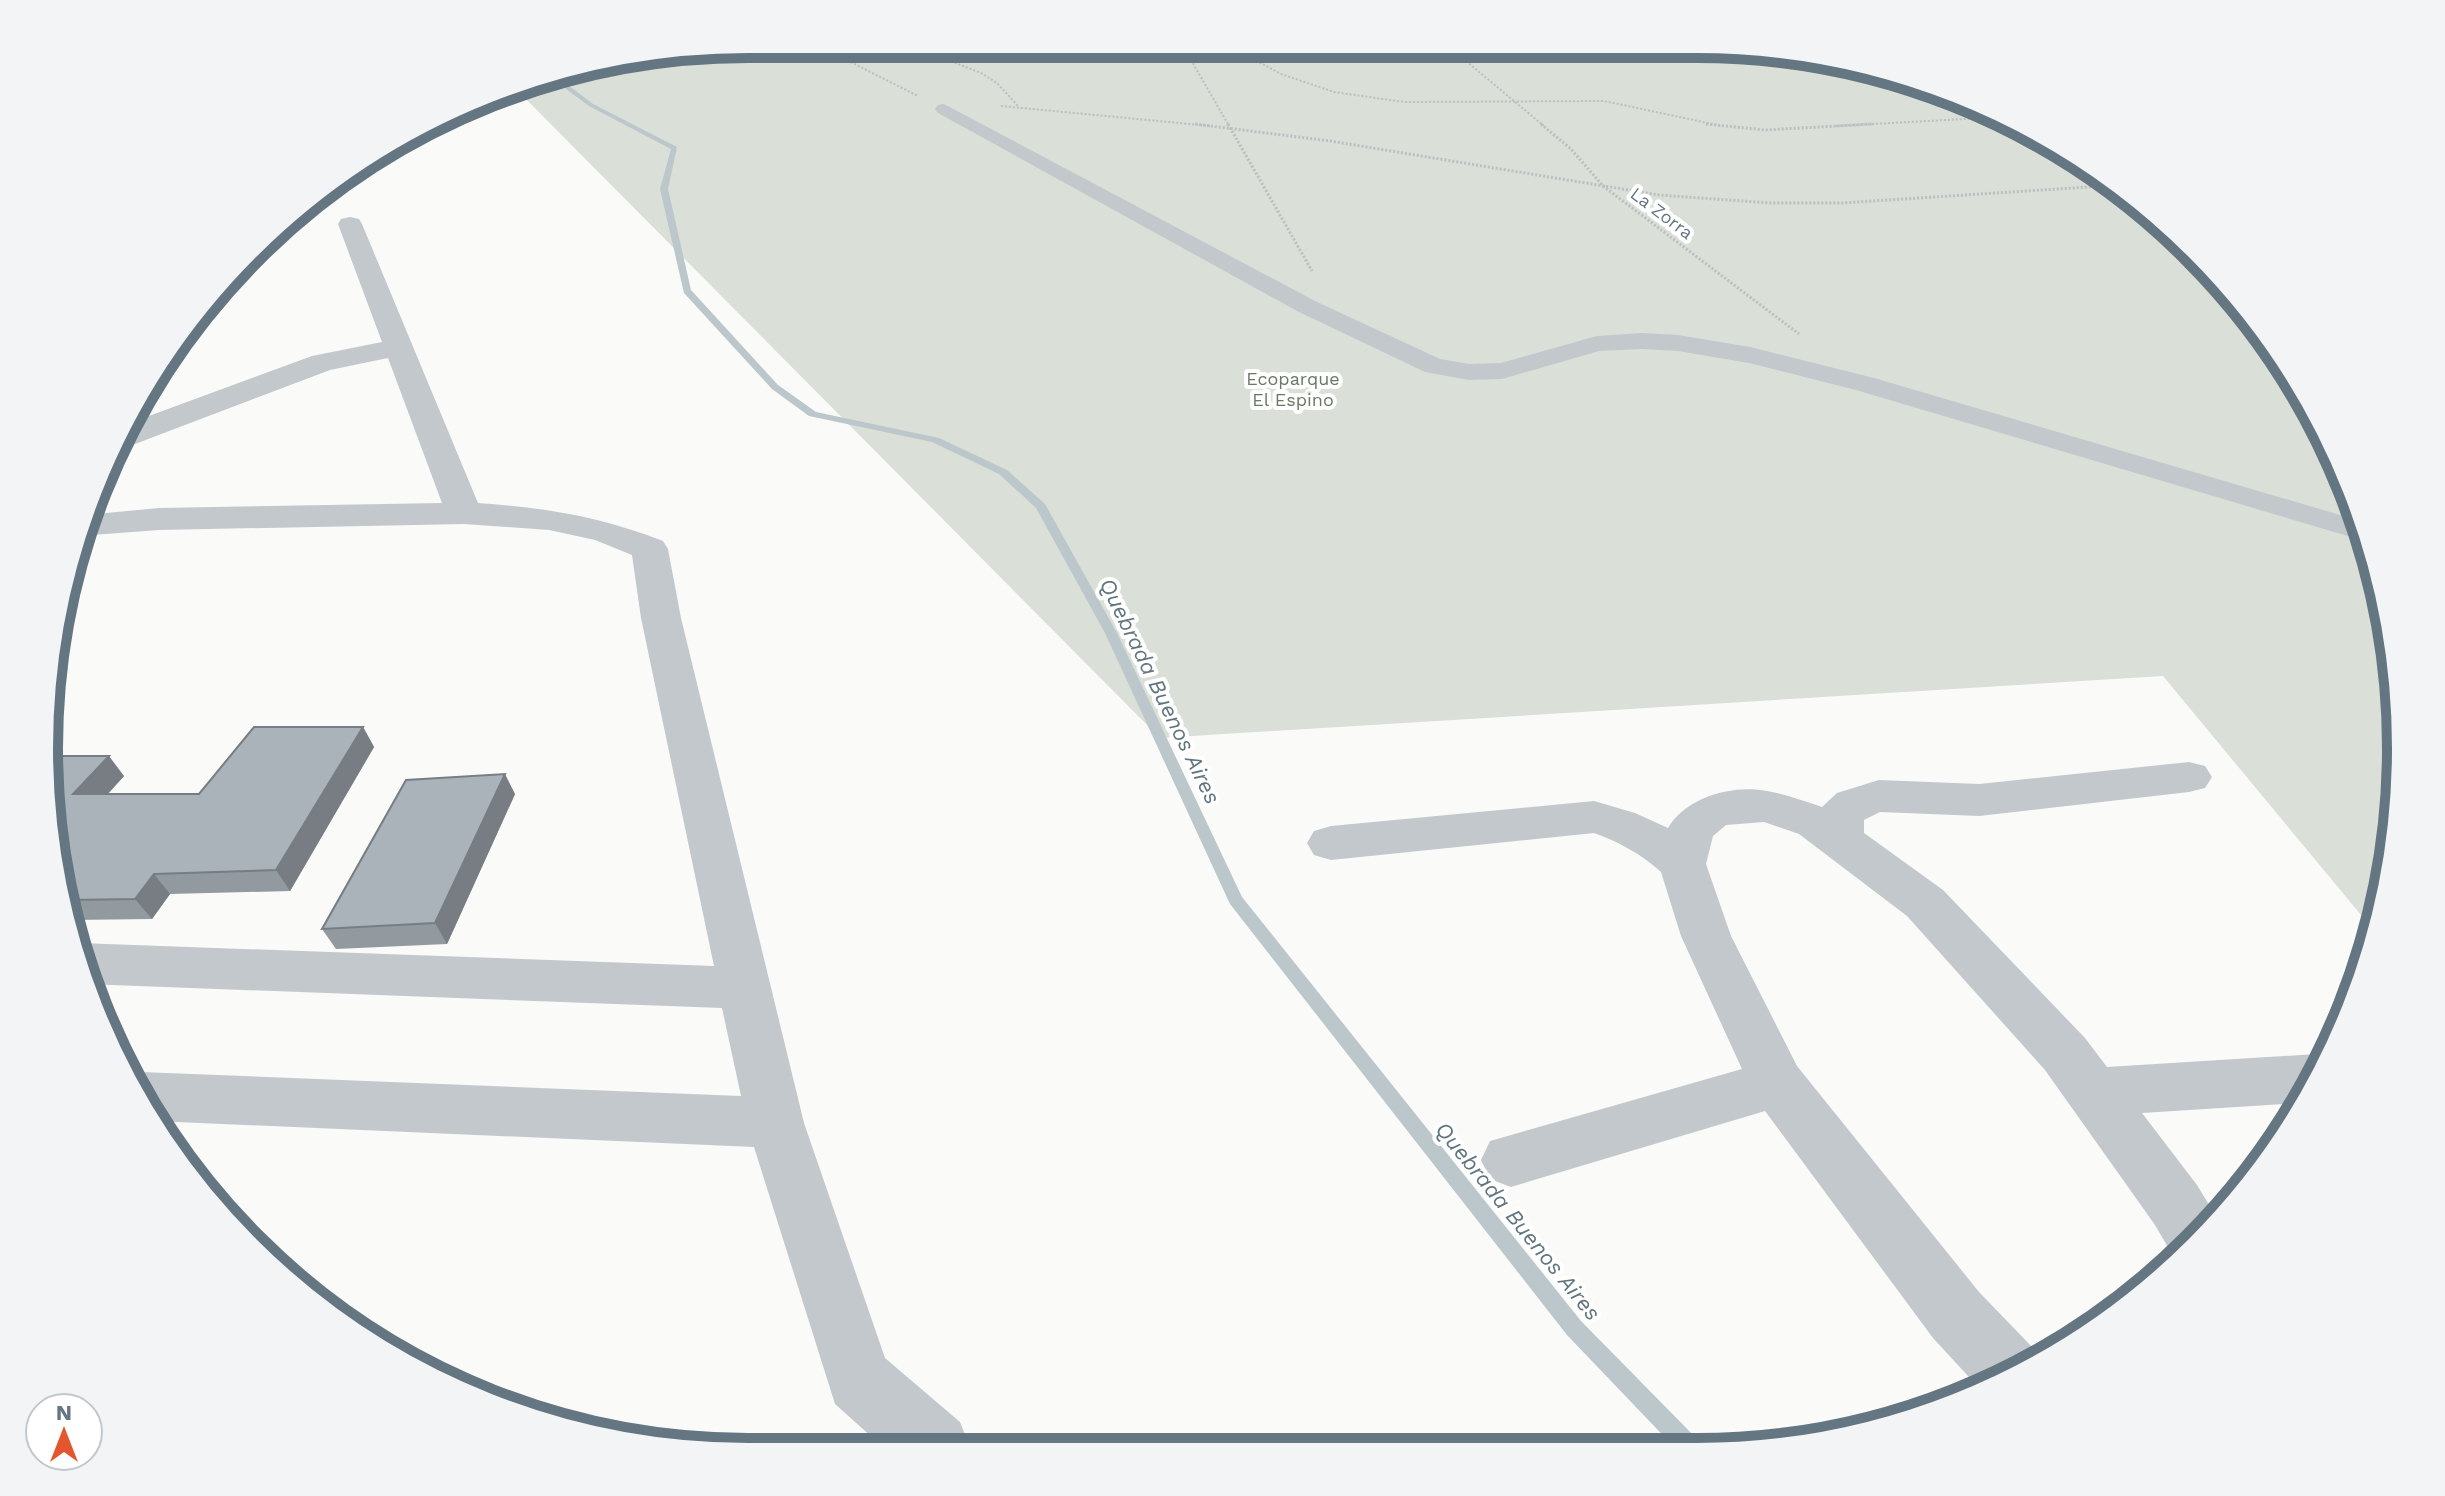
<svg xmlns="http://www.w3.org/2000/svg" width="2445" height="1496" viewBox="0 0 2445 1496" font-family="'Work Sans',sans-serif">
	<rect width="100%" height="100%" fill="#fafaf8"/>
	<!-- green -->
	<polygon fill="#dadfd7" points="748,44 1788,50 1966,97 2125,189 2226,283 2306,396 2363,521 2395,656 2400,794 2376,933 2163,676 1160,738 513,86 522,81"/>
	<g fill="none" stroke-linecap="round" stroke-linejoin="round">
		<!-- stream -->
		<polygon fill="#bbc7cb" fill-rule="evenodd" points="556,76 593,104 677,147 668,189 691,290 778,385 816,412 939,438 1007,470 1045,504 1117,633 1242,897 1581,1321 1700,1442 1703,1450 1677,1450 1567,1335 1230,904 1105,633 1036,508 999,474 932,442 809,416 772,389 684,293 660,189 671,149 589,106 550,77"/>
		<!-- path-far1 -->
		<g stroke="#bbbfc2" stroke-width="2" stroke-dasharray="2 2" stroke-linecap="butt">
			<polyline points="815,44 918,96"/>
			<polyline points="910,45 981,73 997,83 1018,106"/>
			<polyline points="1183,46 1229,126"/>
			<polyline points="1186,47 1246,55 1281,74 1334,92 1404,102 1604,101 1722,126"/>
			<polyline points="1457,48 1466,61 1544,126"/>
			<polyline points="1001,106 1211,126"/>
			<polyline points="1836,126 2001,117"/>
		</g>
		<!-- path -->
		<g stroke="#bbbfc2" stroke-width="3" stroke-dasharray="2 2" stroke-linecap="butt">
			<polyline points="1195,124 1330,141 1659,195 1770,203 1842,203 2119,185"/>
			<polyline points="1228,124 1312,271"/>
			<polyline points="1541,124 1571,149 1603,186 1799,334"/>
			<polyline points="1706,124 1765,130 1872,124"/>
		</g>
		<!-- pedestrian -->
		<polygon fill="#c3c8cc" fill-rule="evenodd" points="944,104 1315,301 1440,359 1469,364 1501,363 1597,336 1642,333 1678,335 1750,347 1874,378 2364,522 2368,542 1856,390 1749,363 1678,351 1642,349 1599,351 1502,379 1469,380 1425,372 1297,311 938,113 935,109 938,105"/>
		<!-- minor -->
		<g fill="#c3c8cc" fill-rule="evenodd">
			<path d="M452,118l4,5c-8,10 -24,16 -36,13z"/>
			<path d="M350,217l9,2 3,5 116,279c69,5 120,13 185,38l5,8 13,69 123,505 81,235 75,64 10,25h-87l-48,-43 -81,-257 -600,-26 -23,-46 10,-3 600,24 -19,-88 -636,-24 -10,-40 4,-1 634,23 -73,-348 -9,-63 -37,-15 -46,-10 -85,-6 -305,6 -80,6 6,-21 74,-7 283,-5 -54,-145 -58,12 -195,74 -16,2 11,-23 182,-67 70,-14 -44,-118 3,-5z"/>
			<path d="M2189,762l16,4 7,11 -7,11 -16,4 -210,24 -99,-4 -16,8v13l79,57 142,148 22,29 210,-13 12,4 -28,45 -159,10 55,72 20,33 -41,43 -21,-36 -110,-155 -138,-154 -108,-82 -35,-12 -38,3 -13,11 -7,28 25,72 66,130 182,226 57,59 4,11 -60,27 -47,-51 -168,-227 -254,76 -21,-8 -9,-19 9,-19 252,-72 -61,-133 -20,-64c-20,-18 -42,-30 -67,-39l-263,27 -17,-5 -7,-12 7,-12 17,-5 263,-25 41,12 33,15c18,-31 65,-44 99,-37 19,3 37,10 55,16l15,-14 42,-13 100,4z"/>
		</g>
	</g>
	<!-- wall -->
	<g fill="#929a9f">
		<polygon points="363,727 374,747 290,891 170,894 152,919 73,920 72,919 45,756 124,776 108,794 199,794"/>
		<polygon points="515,794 447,944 336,949 322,929"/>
	</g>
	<!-- shaded-wall -->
	<g fill="#777d82">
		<polygon points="363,727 374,747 290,891 276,870"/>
		<polygon points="109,756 124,776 89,814 73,794"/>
		<polygon points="505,774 515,794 447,944 435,923"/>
		<polygon points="154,874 170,894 152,919 135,899"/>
	</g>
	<!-- building -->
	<g fill="#aab3b9" stroke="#777d82" stroke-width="2">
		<polygon points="254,727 363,727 276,870 154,874 135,899 69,900 45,756 109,756 73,794 199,794"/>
		<polygon points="505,774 435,923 322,929 406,780"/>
	</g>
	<g text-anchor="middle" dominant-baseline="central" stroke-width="8" stroke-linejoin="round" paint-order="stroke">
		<!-- far-street labels -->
		<g font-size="18" fill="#657683" stroke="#fff">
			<text transform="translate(1662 213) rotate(37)">La Zorra</text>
		</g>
		<!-- far-park labels -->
		<g font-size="18" fill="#687a64" stroke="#fff">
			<text x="1293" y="378">Ecoparque<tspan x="1293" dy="21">El Espino</tspan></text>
		</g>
		<!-- water labels -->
		<g font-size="22" font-style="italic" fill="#60757c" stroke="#fff">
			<text transform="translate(1160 691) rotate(64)">Quebrada Buenos Aires</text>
			<text transform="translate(1518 1221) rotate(51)">Quebrada Buenos Aires</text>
		</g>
	</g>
	<!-- crop -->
	<path d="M0 0H2445V1496H0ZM748 58H1697A690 690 0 0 1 2387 748V748A690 690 0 0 1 1697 1438H748A690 690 0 0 1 58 748V748A690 690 0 0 1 748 58Z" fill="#f3f4f5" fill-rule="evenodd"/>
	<path fill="none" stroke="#657683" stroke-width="10" d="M748 58H1697A690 690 0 0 1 2387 748V748A690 690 0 0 1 1697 1438H748A690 690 0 0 1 58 748V748A690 690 0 0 1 748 58Z"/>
	<!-- north arrow -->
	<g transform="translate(64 1432)"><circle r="38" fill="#ffffff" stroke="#c1c8cd" stroke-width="2"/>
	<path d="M0-6L14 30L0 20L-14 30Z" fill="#e4572e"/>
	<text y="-12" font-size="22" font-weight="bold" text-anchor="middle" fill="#657683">N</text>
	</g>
</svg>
